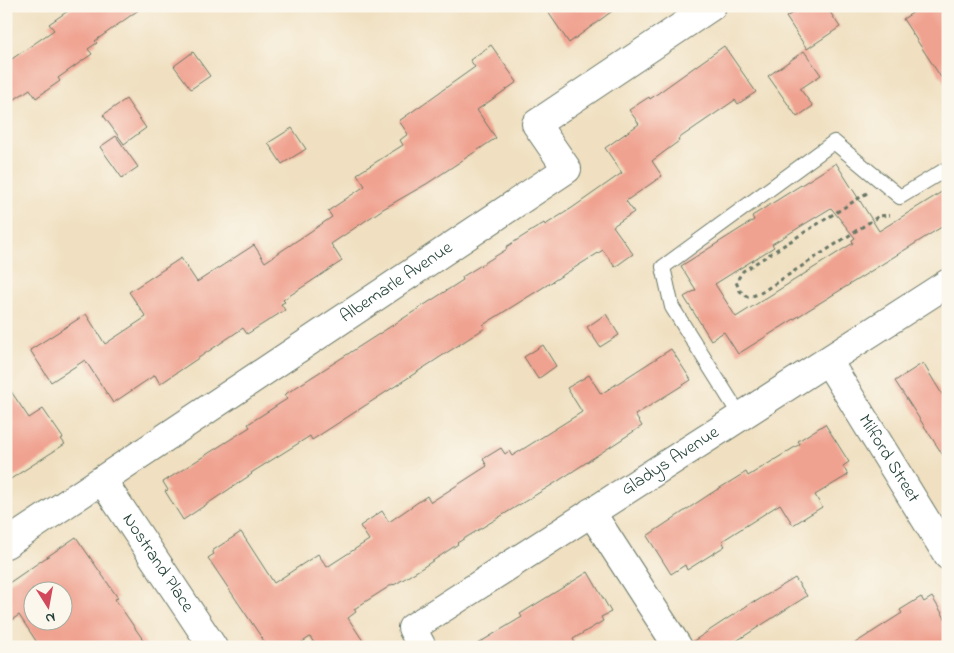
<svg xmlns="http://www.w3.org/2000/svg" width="954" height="653" viewBox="0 0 954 653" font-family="'Indie Flower',sans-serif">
	<rect width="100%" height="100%" fill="#fbf7ec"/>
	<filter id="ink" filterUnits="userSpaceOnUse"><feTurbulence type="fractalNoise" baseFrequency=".02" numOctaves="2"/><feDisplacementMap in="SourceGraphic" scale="10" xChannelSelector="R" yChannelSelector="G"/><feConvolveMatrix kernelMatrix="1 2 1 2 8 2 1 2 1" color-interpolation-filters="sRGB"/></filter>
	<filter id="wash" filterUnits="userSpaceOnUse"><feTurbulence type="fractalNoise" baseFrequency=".0096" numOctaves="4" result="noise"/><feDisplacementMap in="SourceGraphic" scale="20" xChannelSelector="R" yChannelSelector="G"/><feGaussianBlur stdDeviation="1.12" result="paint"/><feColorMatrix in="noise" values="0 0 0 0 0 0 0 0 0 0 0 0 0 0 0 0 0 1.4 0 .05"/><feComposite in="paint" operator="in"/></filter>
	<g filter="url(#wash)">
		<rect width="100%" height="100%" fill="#f0e0c1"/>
		<g id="blocks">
			<!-- building -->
			<g fill="#f0a290" fill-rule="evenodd">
				<polygon points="75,6 144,6 95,41 97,43 88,49 92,54 58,78 60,81 36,98 30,89 6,105 6,63 54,30 49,24"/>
				<polygon points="544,6 619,6 569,43"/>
				<polygon points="803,6 826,6 840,27 807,49 786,17"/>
				<polygon points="923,6 948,6 948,88 903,19"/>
				<polygon points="491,45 517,82 477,110 496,138 428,183 383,209 331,244 342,261 283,300 285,302 281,304 285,310 247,334 243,328 160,384 155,375 113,403 85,360 51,382 30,350 86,314 105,344 146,317 129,292 181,258 197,282 254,245 265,262 332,217 328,211 365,186 357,174 403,145 400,140 408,134 399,121 475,67 470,60"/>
				<polygon points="724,46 756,92 738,104 735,100 678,139 679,141 652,161 662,176 626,201 634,212 613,226 633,254 615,267 603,250 483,325 485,328 312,440 310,436 251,473 252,474 183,520 165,491 168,490 163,482 250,427 248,424 287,399 284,395 463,280 462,277 507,249 506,247 544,223 545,225 572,208 622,173 605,148 639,124 629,110 649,97 650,99"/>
				<polygon points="804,51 821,75 800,89 813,106 797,117 768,76"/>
				<polygon points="193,52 210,76 191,89 174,66"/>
				<polygon points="126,99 146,128 124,144 103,115"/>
				<polygon points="292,128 306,149 282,164 268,143"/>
				<polygon points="116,136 138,167 122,178 100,147"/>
				<path d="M836,163l43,68 69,-43v35l-210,131 -14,-22 -13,8 -27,-43 12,-7 -15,-24 73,-46 -2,-4zM831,208l24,30 -3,2 1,3 -117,74 -21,-33 59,-37 -2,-3z"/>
				<polygon points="606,314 619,335 600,347 587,327"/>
				<polygon points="543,345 556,366 538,379 524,357"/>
				<polygon points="671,349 691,380 635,415 642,426 555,483 457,543 458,544 422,568 394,585 393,584 354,609 356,612 348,618 367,647 317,647 310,637 295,647 268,647 208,558 214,554 212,551 241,532 274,583 318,554 327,567 369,540 360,526 382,511 389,522 427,496 431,502 487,466 483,459 501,448 505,454 509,451 512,456 582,412 567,388 589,375 601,394"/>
				<polygon points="923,363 948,404 948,463 895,381"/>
				<polygon points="6,384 29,418 43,409 63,438 61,439 65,444 6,482"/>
				<polygon points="825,424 849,462 843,466 848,475 815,495 822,507 793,525 780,504 722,541 725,546 687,570 685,565 671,574 647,536 710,494 746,472 748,476 800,444 798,441"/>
				<path d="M76,537l42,61 -3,1 33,48h-108l-21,-32 -13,9v-39zM32,590h30v30h-30z"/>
				<polygon points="588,572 611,612 601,617 603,621 573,639 577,647 472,647 522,617 520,614"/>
				<polygon points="795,578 807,596 727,647 694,647 692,642 754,601 755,602"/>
				<polygon points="921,597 924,602 932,597 948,623 948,639 936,647 849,647 902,613 900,610"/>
			</g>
		</g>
	</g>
	<g filter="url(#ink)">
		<use href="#blocks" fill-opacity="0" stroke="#687665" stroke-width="1"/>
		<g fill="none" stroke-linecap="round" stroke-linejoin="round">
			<!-- lane casing -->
			<g stroke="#687665" stroke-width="16">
				<polyline id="lane" points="741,417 672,307 663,267 834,142 900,197 948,168"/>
			</g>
			<!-- street casing -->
			<g stroke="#687665" stroke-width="30">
				<g id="street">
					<path id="s1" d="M828,361l120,195"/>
					<path id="s2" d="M102,480l111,167"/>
					<polyline points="591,512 678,647"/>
					<path id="s3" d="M6,544l561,-375 -31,-45 176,-118"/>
					<path id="s4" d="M422,647l-10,-19 536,-345"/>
				</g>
			</g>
			<!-- path -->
			<polyline stroke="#687665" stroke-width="3" stroke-dasharray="4 4" stroke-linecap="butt" points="867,193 743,271 736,282 740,291 748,297 759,294 879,216 890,215"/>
			<!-- lane -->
			<use href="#lane" stroke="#fff" stroke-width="14"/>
			<!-- street -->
			<use href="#street" stroke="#fff" stroke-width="28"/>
		</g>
	</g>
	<g text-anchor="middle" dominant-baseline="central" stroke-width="5" stroke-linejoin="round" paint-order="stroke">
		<!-- street labels -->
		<g font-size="18" fill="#1f3d34" stroke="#fbf7ec">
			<text stroke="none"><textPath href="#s3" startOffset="470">Albemarle Avenue</textPath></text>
			<text stroke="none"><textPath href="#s1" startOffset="115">Milford Street</textPath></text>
			<text stroke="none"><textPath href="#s4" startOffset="329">Gladys Avenue</textPath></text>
			<text stroke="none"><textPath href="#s2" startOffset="100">Nostrand Place</textPath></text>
		</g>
	</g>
	<!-- margin -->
	<rect width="954" height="653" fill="none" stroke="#fbf7ec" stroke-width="25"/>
	<!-- north arrow -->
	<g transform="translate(48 606) rotate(169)"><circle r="24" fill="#fbf7ec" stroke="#a3ada2"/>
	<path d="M0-4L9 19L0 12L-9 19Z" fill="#d1495b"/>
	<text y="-8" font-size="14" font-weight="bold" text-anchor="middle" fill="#1f3d34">N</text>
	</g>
</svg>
